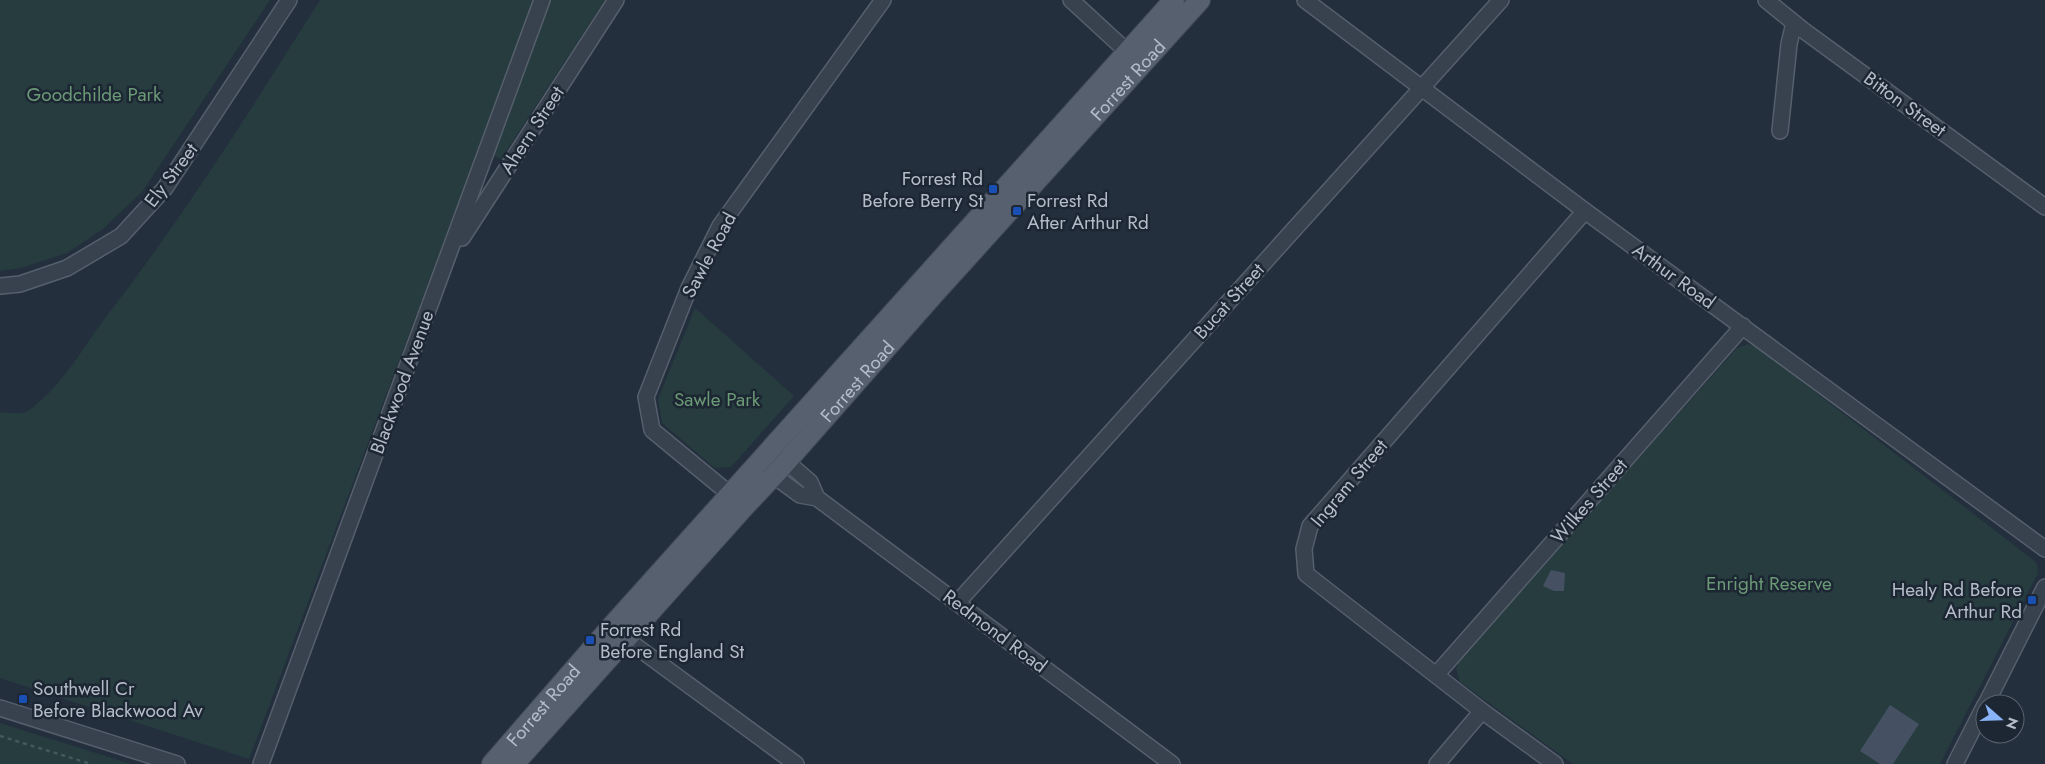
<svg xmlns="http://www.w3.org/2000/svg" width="2045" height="764" viewBox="0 0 2045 764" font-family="Jost,sans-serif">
	<rect width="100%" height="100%" fill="#242f3e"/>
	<!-- green -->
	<g fill="#263c3f">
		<polygon points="0,0 270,0 142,192 103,229 67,253 21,268 0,271"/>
		<path d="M320,0h213l-107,289 -177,470 -249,-81v-266c12,1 23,4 32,-4 34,-27 49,-58 74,-91 78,-101 146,-209 214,-317z"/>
		<polygon points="548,0 605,0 501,159 493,155"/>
		<polygon points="695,308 794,396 731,467 715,468 662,423 658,399"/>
		<polygon points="1748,344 1757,347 2032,559 2037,564 2038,573 1940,764 1573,764 1460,682 1456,669 1461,658 1737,348"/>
		<polygon points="0,723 131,764 0,764"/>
	</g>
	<!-- building -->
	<g fill="#455162">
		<polygon points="1551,570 1565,573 1564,591 1554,591 1543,586"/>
		<polygon points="1890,705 1919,724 1893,764 1880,764 1860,751"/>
	</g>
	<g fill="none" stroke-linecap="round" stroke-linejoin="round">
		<!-- minor casing -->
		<g stroke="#565f6c" stroke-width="18">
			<g id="minor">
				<polyline points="1071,0 1134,58"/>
				<polyline points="1305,0 1585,211 2045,549"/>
				<polyline points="1766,0 1803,30 2045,207"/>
				<polyline points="1780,131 1789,44 1794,23"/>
				<polyline points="462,238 616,0"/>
				<polyline points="0,286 20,284 67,268 121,236 165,188 289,0"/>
				<polyline points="779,455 810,482 817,498"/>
				<polyline points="766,470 800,495 817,498 1172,764"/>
				<polyline points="737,500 652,430 646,397 689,288 720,226 883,0"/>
				<polyline points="957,603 1501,0"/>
				<polyline points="618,633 796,764"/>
				<polyline points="1436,675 1743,326"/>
				<polyline points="1986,704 2045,587"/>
				<polyline points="0,708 177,764"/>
				<polyline points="261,764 542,0"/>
				<polyline points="1437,764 1482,711"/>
				<polyline points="1555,764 1482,711 1306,574 1304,549 1310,526 1585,211"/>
				<polyline points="1955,764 1985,705"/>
			</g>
		</g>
		<!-- major casing -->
		<g stroke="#414a57" stroke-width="22">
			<g id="major">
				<path id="s1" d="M492,764l119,-137 563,-627"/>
				<path id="s2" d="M514,764l230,-257 35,-37 155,-176 266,-294"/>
			</g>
		</g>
		<!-- path -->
		<polyline stroke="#44595c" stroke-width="2.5" stroke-dasharray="4 4" stroke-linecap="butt" points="0,736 91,764"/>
		<!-- minor -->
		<use href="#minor" stroke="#38414e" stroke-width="15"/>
		<!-- major -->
		<use href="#major" stroke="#56606e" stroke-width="20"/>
	</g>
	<!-- markers -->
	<g fill="#1a4fb4" stroke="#1d2633" stroke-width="2">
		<rect x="988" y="184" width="10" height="10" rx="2.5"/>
		<rect x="1012" y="206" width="10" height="10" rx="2.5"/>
		<rect x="2027" y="595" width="10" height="10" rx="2.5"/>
		<rect x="585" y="635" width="10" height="10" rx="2.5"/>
		<rect x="18" y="694" width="10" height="10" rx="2.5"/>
	</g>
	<g text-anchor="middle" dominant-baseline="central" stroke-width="5" stroke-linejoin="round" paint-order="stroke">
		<!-- street labels -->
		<g font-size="19" fill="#b4bcc9" stroke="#1d2633">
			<text stroke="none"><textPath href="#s2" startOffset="919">Forrest Road</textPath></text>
			<text transform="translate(1905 104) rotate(36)">Bitton Street</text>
			<text transform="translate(532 130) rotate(-57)">Ahern Street</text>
			<text transform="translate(171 175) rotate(-53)">Ely Street</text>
			<text transform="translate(709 255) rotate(-62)">Sawle Road</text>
			<text transform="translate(1674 276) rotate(36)">Arthur Road</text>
			<text transform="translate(1229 301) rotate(-48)">Bucat Street</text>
			<text transform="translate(402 382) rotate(-70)">Blackwood Avenue</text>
			<text stroke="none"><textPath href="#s2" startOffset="514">Forrest Road</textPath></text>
			<text transform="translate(1349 483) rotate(-50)">Ingram Street</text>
			<text transform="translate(1589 501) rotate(-49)">Wilkes Street</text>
			<text transform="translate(995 631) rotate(37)">Redmond Road</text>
			<text stroke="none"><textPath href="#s1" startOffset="78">Forrest Road</textPath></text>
		</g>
		<!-- park labels -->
		<g font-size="19" fill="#6b9a76" stroke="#1d2633">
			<text x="94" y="94">Goodchilde Park</text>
			<text x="717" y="399">Sawle Park</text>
			<text x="1769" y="583">Enright Reserve</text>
		</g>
		<!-- poi labels -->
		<g font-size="19" fill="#b4bcc9" stroke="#1d2633" text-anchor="start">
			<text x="983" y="178" text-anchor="end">Forrest Rd<tspan x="983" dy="22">Before Berry St</tspan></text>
			<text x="1027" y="200">Forrest Rd<tspan x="1027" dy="22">After Arthur Rd</tspan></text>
			<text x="2022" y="589" text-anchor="end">Healy Rd Before<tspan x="2022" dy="22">Arthur Rd</tspan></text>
			<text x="600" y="629">Forrest Rd<tspan x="600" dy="22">Before England St</tspan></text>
			<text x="33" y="688">Southwell Cr<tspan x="33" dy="22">Before Blackwood Av</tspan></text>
		</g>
	</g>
	<!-- north arrow -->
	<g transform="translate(2000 719) rotate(110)"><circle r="24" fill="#1d2633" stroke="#59626f"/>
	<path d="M0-4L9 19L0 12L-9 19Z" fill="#8ab4f8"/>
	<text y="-8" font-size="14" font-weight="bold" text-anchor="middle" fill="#b4bcc9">N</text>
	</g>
</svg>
